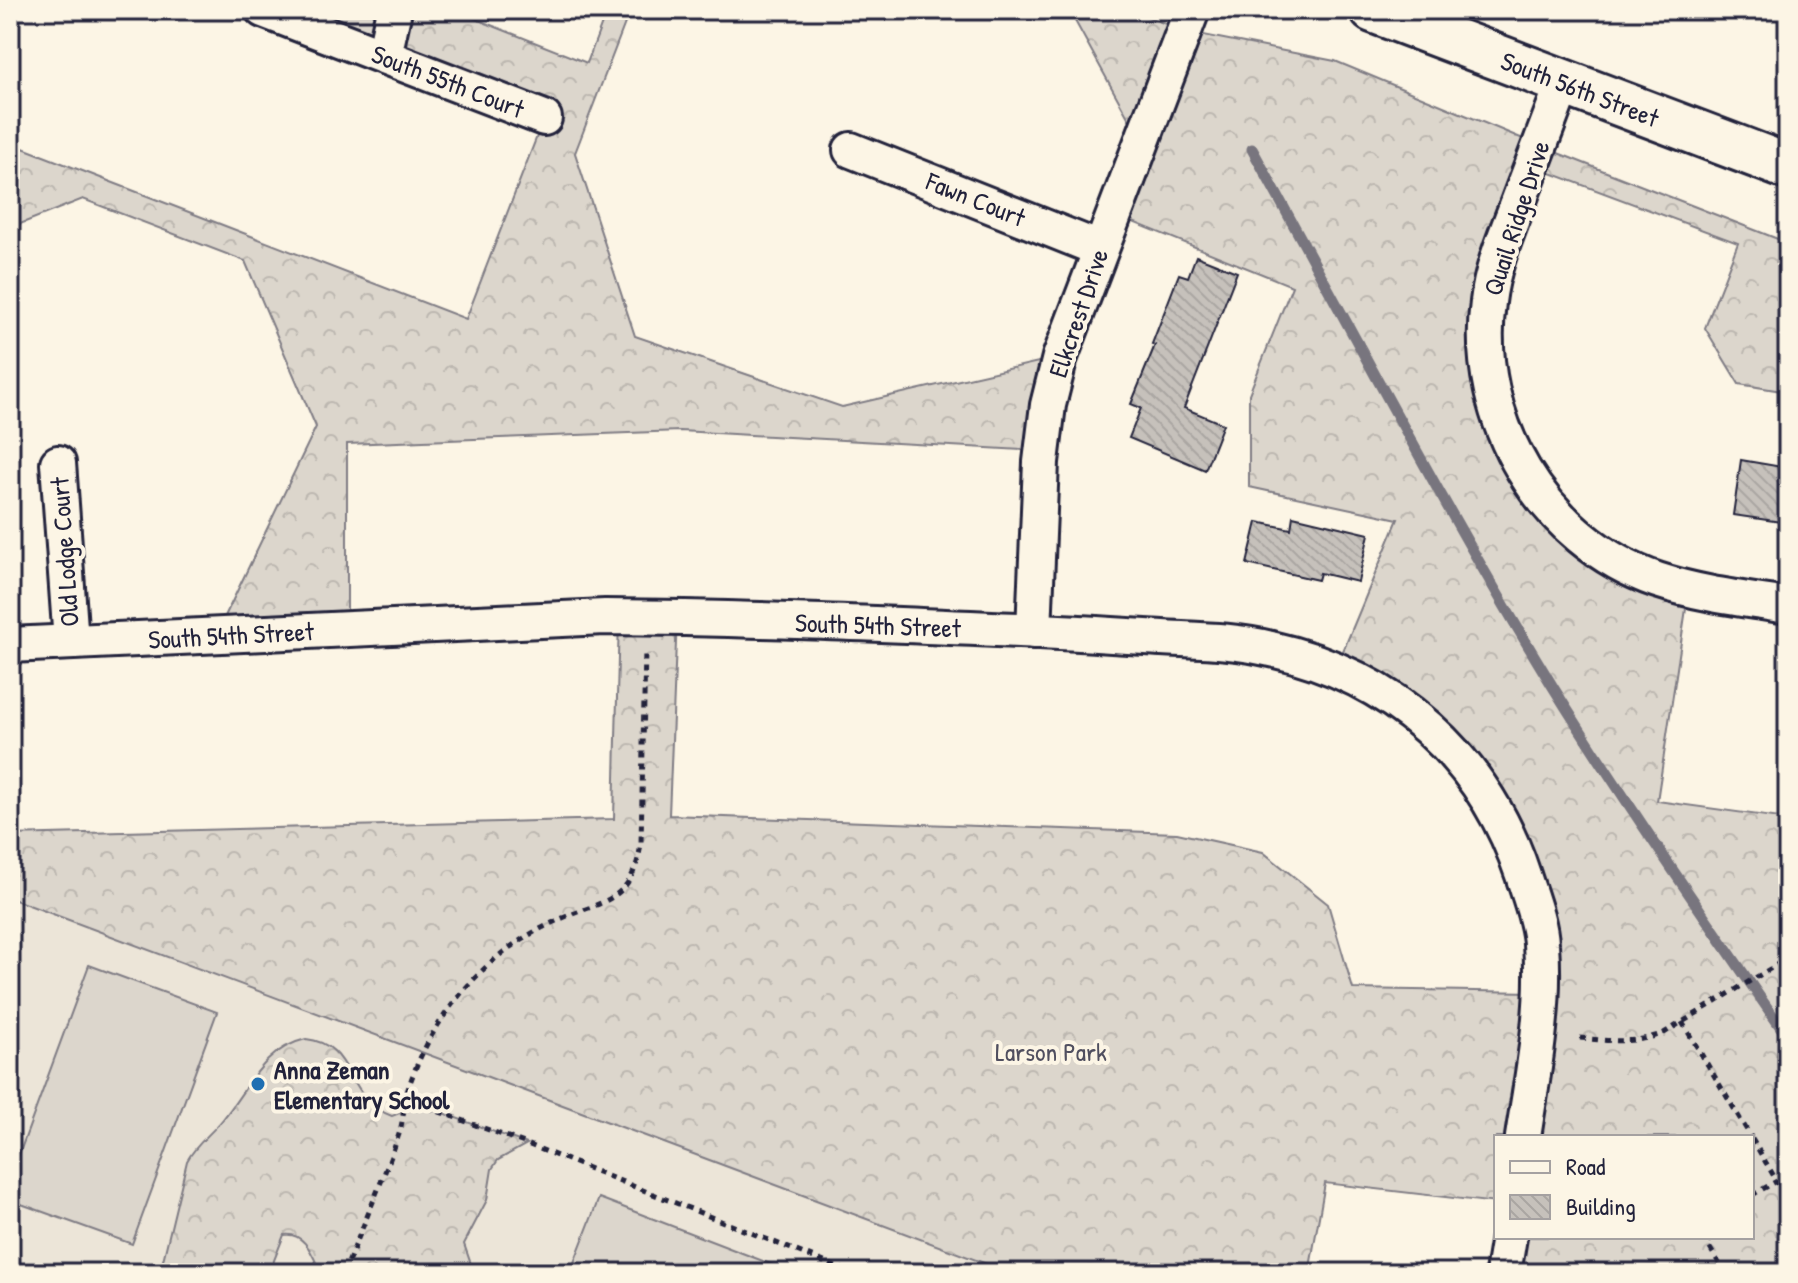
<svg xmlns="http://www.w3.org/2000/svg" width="1798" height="1283" viewBox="0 0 1798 1283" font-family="'Patrick Hand',sans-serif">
	<defs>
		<pattern id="forest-crowns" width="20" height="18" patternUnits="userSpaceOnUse" patternTransform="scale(2)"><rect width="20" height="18" fill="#dcd6cc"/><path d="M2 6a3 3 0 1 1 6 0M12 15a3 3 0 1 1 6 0" fill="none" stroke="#bcb7b0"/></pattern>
		<pattern id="building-back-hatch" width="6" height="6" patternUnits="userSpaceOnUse" patternTransform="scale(2)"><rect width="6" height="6" fill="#c6c1bb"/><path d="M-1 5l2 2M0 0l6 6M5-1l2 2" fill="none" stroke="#aaa6a2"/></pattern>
	</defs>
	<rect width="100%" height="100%" fill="#fcf5e5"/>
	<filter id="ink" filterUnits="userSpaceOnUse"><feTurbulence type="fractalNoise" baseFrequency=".0125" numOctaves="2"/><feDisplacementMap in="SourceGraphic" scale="16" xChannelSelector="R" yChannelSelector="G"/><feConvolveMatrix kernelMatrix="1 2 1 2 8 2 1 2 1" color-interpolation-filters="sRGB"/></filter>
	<g filter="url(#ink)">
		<!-- built -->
		<polygon fill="#ece5d8" points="10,898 1003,1270 1002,1273 10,1273"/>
		<!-- forest -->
		<g fill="url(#forest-crowns)" stroke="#7f7c84" stroke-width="2">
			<polygon points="315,10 453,10 587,63 607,10 630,10 575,153 635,336 842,407 1060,357 1042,451 680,431 347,444 347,630 216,635 316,427 245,261 83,199 10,228 10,143 466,319 544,118 308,27"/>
			<polygon points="1069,10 1131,10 1183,31 1335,61 1540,146 1788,243 1788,392 1739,384 1705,328 1738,243 1532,166 1486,330 1541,496 1689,589 1657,801 1788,819 1788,1273 1503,1273 1509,1237 1752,1237 1752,1137 1496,1137 1496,1203 1325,1183 1309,1273 1002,1273 1003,1270 10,898 10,835 614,819 619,617 677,617 669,815 1177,833 1263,852 1328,904 1353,989 1541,992 1495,809 1336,668 1398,519 1249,487 1249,394 1292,286 1113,214 1141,141"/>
			<path d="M306,1039c50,5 38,60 86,77l29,-11 106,39 -29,16 -6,9 -5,31 -23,44 10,29h-153c-8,-16 -15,-41 -37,-38l-15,38h-109l27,-112c9,-17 24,-27 36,-42 26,-32 40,-70 83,-80z"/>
		</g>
		<!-- garden -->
		<g fill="#dcd6cc" stroke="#7f7c84" stroke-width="2">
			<polygon points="89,965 217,1012 132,1244 10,1200 10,1179"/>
			<polygon points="599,1198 794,1273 570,1273"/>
		</g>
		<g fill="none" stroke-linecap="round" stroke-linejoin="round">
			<!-- stream -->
			<path stroke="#78757e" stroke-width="11" d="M1252,149c99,180 194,363 301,538 75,120 155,235 235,351"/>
		</g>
		<!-- building -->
		<g fill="url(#building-back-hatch)" stroke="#22223b" stroke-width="2">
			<polygon points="1196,256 1237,272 1184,408 1223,424 1205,470 1129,438 1141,408 1131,404 1155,345 1152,344 1179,274 1188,277"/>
			<polygon points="1741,460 1788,468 1788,523 1733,515"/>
			<polygon points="1293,516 1369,534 1358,582 1320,573 1318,580 1247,564 1257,522 1291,529"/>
		</g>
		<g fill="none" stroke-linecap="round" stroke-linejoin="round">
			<!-- minor casing -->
			<g stroke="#22223b" stroke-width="40">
				<g id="minor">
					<polyline points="263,10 544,118"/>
					<polyline points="384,56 394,10"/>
					<path d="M1563,84c-15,39 -30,79 -45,119 -12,32 -26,64 -30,99 -16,117 55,239 169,278 42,14 87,19 131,26"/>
					<polyline points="851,150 1100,249"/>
					<polyline points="58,463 71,642"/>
					<polyline points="1034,631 1041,462 1048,405 1060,357 1192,10"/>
					<path d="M10,645l595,-28c138,1 277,7 414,13 48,2 95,5 143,8 36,2 73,2 109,11 122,27 213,108 252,226 7,22 17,47 18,69 5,65 -8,129 -18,193"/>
					<polyline points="1503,1273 1509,1237"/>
				</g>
			</g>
			<!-- secondary casing -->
			<g stroke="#22223b" stroke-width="50">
				<polyline id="secondary" points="1373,10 1788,167"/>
			</g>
			<!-- path -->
			<g stroke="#22223b" stroke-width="5" stroke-dasharray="6 6" stroke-linecap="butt">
				<polyline points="1682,1022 1751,1137"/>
				<path d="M1580,1038c30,3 56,6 84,-5l124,-75"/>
				<polyline points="404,1106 421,1105 527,1144 852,1273"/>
				<polyline points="1752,1139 1788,1200"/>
				<polyline points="1752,1195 1777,1181"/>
				<polyline points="1710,1237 1708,1245 1725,1273"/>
				<path d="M344,1273c18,-45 38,-91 54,-136 6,-16 5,-32 10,-48 15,-47 43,-89 78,-122 21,-20 46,-35 72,-47 45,-20 74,-17 83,-76l4,-194"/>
			</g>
			<!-- minor -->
			<use href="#minor" stroke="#fcf5e5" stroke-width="34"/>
			<!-- secondary -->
			<use href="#secondary" stroke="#fcf5e5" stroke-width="44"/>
		</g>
	</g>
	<!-- markers -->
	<circle fill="#1f6fb2" stroke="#fcf5e5" stroke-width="3" cx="258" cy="1084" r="8"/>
	<g text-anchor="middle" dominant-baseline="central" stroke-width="8" stroke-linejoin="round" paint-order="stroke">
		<!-- street labels -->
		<g font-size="26" fill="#22223b" stroke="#fcf5e5">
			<text transform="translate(448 81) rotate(21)">South 55th Court</text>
			<text transform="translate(1580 89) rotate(21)">South 56th Street</text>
			<text transform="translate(976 199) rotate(22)">Fawn Court</text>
			<text transform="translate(1516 218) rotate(-72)">Quail Ridge Drive</text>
			<text transform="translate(1078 313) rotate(-71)">Elkcrest Drive</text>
			<text transform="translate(64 552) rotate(-94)">Old Lodge Court</text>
			<text transform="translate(878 625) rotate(2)">South 54th Street</text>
			<text transform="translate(231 635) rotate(-3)">South 54th Street</text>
		</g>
		<!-- park labels -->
		<g font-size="26" fill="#504f5f" stroke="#fcf5e5">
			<text x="1051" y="1051">Larson Park</text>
		</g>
		<!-- poi labels -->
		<g font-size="26" font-weight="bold" fill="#22223b" stroke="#fcf5e5" text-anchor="start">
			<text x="274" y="1069">Anna Zeman<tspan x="274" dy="30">Elementary School</tspan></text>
		</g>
	</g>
	<!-- margin -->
	<rect width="1798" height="1283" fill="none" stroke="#fcf5e5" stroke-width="40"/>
	<rect x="20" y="20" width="1758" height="1243" fill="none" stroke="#22223b" stroke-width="3" filter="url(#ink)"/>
	<!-- legend -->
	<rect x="1494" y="1135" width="260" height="104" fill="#fcf5e5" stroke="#a5a1a1" stroke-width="2"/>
	<rect x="1510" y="1161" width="40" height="12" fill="#fcf5e5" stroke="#a5a1a1" stroke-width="2"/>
	<text x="1566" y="1175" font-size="24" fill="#22223b">Road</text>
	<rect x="1510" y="1195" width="40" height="24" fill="url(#building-back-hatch)" stroke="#a5a1a1" stroke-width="2"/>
	<text x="1566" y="1215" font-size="24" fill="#22223b">Building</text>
</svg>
